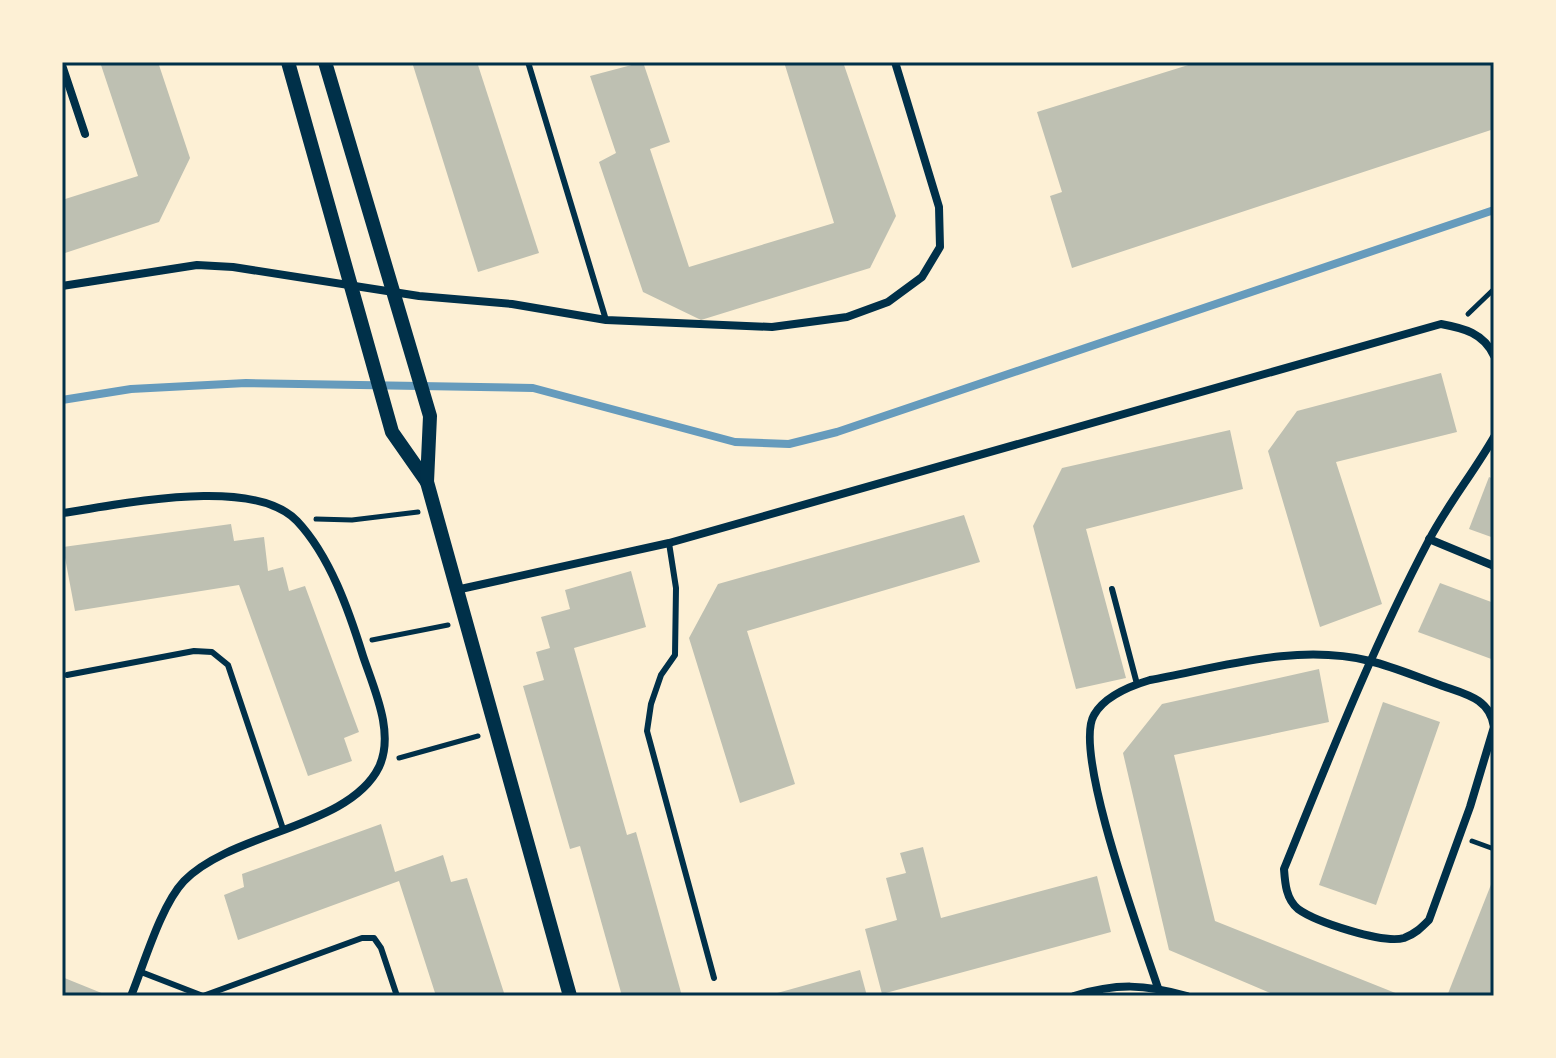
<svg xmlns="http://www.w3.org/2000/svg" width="1556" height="1058" viewBox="0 0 1556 1058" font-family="'PT Sans',sans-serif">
	<rect width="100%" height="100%" fill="#fdf0d5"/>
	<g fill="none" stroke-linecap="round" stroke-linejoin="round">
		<!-- stream -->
		<polyline stroke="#669bbc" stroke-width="8" points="62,400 131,389 246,383 533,388 735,442 789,444 837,432 1494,210"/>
	</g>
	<!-- building -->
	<g fill="#bec0b2">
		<polygon points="100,62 158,62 190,158 159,222 62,254 62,200 138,176"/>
		<polygon points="412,62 477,62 539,253 478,272"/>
		<polygon points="643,62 670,142 650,149 689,267 834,223 784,62 843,62 896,216 870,268 701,320 643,292 599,162 616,153 590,76"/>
		<polygon points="1198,62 1494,62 1494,129 1072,268 1050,196 1062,192 1037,112"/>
		<polygon points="1441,373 1457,432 1336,462 1382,604 1320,627 1268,451 1297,411"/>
		<polygon points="1230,430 1243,489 1086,529 1126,678 1076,689 1033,526 1062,468"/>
		<polygon points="1489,477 1494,479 1494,538 1469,529"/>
		<polygon points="964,515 980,562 747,631 795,784 740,803 689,638 718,584"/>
		<polygon points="231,524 234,541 264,537 268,571 283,567 289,591 305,586 359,732 344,738 352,761 308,776 239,585 75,611 63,547"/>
		<polygon points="631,571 646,627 574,648 627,835 636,832 682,996 622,996 580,846 570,849 523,686 544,680 536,652 550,648 541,617 570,609 565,590"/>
		<polygon points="1440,583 1494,603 1494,660 1418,632"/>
		<polygon points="1319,669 1329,722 1174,755 1215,921 1403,996 1277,996 1169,950 1123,753 1162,704"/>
		<polygon points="1383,702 1440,722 1376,905 1319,885"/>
		<polygon points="381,824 395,872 443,855 451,882 467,878 505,996 436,996 399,881 238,940 224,895 244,887 242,874"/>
		<polygon points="923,847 941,918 1097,876 1111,932 882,994 865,929 897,920 886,878 906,873 900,853"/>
		<polygon points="1494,877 1494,996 1447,996"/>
		<polygon points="860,970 867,996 770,996 770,995"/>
		<polygon points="62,977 109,996 62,996"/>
	</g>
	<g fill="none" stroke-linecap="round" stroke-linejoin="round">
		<!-- path -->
		<g stroke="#003049" stroke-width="5">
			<polyline points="1468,314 1494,289"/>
			<polyline points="316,519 352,520 418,512"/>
			<polyline points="372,640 448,625"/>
			<polyline points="399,758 478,736"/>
			<polyline points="1472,841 1494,849"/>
		</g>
		<!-- service -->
		<g stroke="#003049" stroke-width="6">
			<polyline points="528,62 606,320"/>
			<polyline points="669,543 676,588 675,655 661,675 651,704 647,731 714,978"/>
			<polyline points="1112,589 1137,684"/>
			<polyline points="67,675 194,651 212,652 228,665 283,829"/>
			<polyline points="141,972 203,996 362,938 374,938 381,948 397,996"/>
		</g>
		<!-- minor -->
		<g stroke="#003049" stroke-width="8">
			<polyline points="62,65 85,134"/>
			<polyline points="62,286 197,265 233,267 419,296 512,304 606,320 772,327 847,317 888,302 922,277 940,247 939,207 895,62"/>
			<path d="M1494,437c-20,35 -46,67 -65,103 -56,106 -100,218 -145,329 1,14 2,30 14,40 18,13 85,35 106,29 11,-4 17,-10 25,-18l41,-113 24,-80"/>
			<path d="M62,513c58,-8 191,-38 235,8 33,35 52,90 66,135 11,33 32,77 16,111 -30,61 -146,64 -195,114 -23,24 -40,83 -53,115"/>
			<polyline points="1429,539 1494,566"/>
			<path d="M456,590l213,-47 772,-219c22,4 43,9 53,32"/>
			<path d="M1158,988c-15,-46 -86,-236 -64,-273 10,-18 36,-29 56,-35 71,-13 147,-37 220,-19 24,6 47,16 70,24 25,9 50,13 54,42"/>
			<path d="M1074,996c42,-13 71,-12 113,0"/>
		</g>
		<!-- tertiary -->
		<g stroke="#003049" stroke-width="14">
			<polyline points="288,62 392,432 427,482"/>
			<polyline points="325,62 430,416 427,482 570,996"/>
		</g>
	</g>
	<!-- border -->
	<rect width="1556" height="1058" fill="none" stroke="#fdf0d5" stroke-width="128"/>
	<rect x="64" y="64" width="1428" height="930" fill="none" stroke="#003049" stroke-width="3"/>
</svg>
